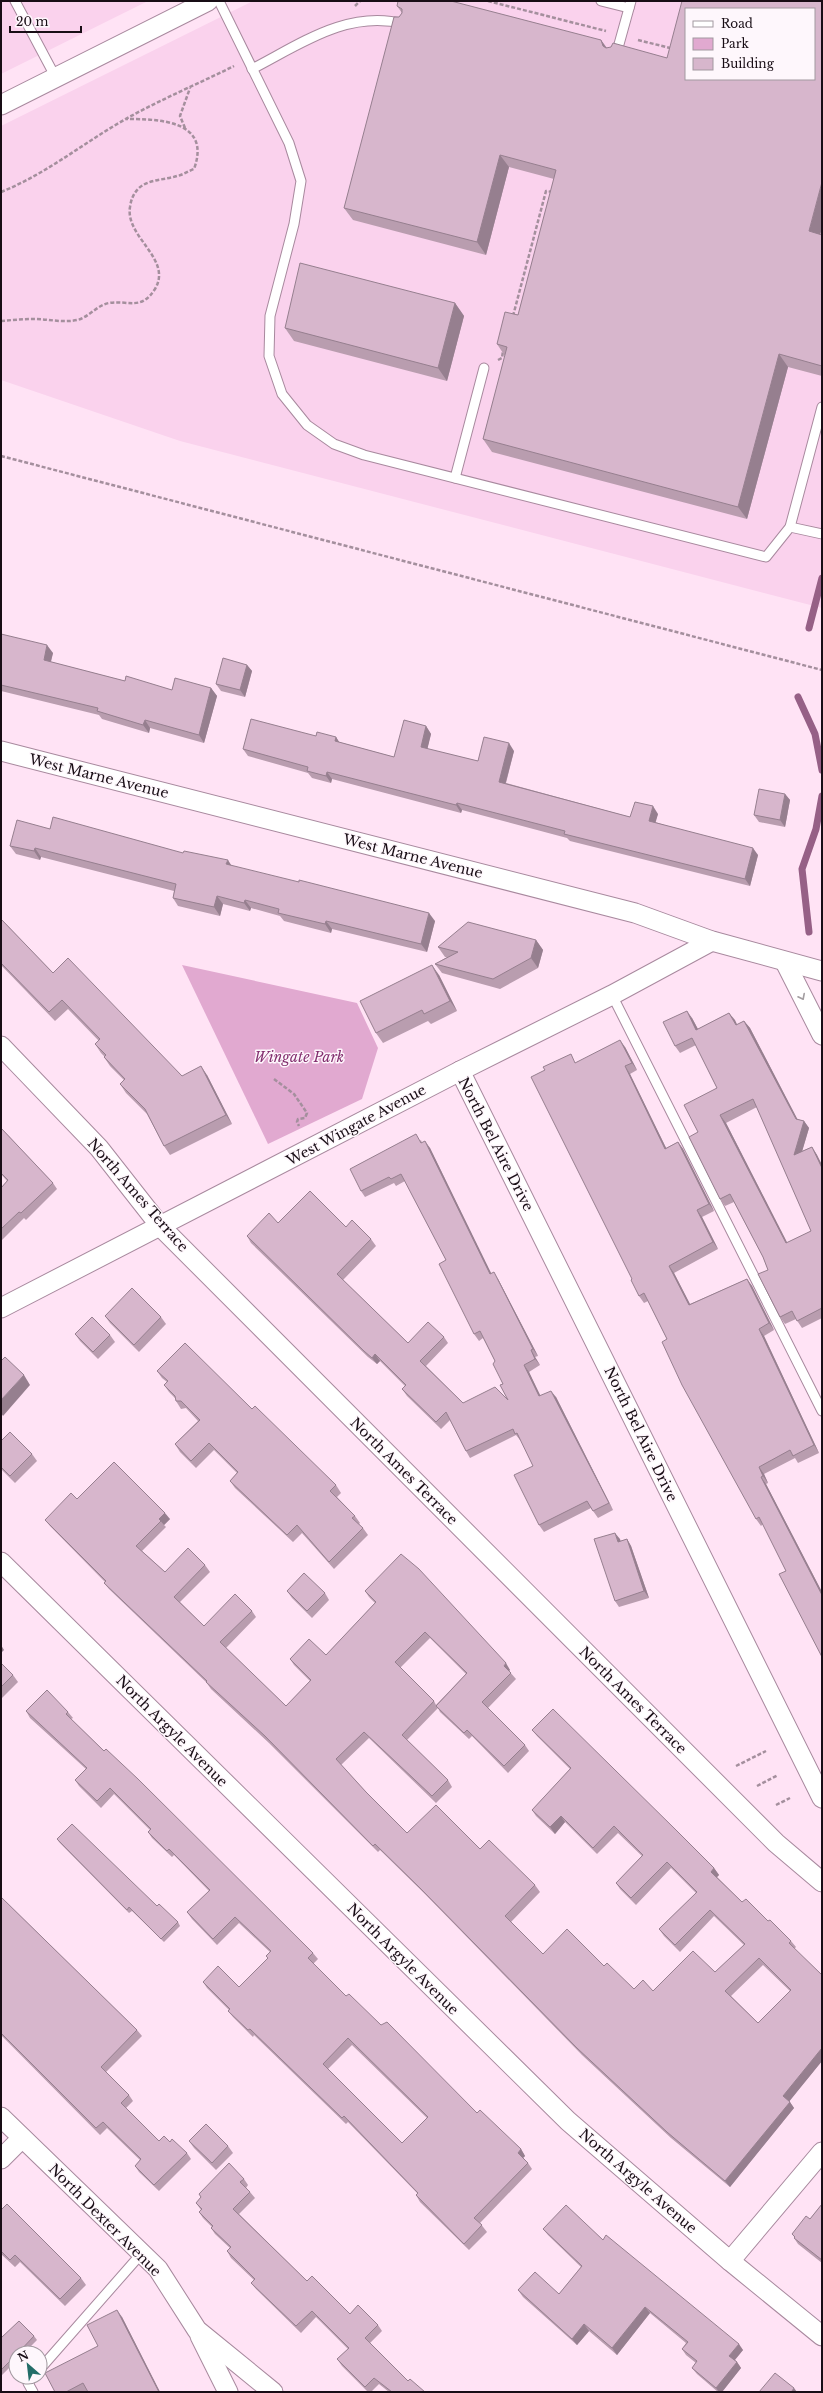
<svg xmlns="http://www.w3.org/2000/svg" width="823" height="2393" viewBox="0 0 823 2393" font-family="'Libre Baskerville',serif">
	<rect width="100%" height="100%" fill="#ffe3f5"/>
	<!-- built -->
	<g fill="#fad2ed" fill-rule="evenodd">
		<polygon points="1,1 148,1 1,74"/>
		<path d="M253,1h569v607l-642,-167 -179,-61v-254zM686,9h128v70h-128z"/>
	</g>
	<!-- green -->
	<polygon fill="#e1a9d0" points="182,965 357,1003 378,1048 362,1099 268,1144"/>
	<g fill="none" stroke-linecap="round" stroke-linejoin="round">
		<!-- stream -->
		<g stroke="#966086" stroke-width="7">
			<polyline points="809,628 822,578"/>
			<polyline points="798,697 815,734 822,770"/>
			<polyline points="809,932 802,869 816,829 822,796"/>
		</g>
		<!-- service casing -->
		<g stroke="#a8899e" stroke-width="11">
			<g id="service">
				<polyline points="15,1 56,78"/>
				<polyline points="219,1 289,143 301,181 294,224 270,316 269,356 282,394 307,425 334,444 364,455 766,557 790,527 822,407"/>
				<polyline points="601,1 629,8"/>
				<polyline points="616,55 631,1"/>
				<path d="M252,69c47,-24 96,-60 152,-45"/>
				<polyline points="455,478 484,368"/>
				<polyline points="790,527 822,534"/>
				<polyline points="612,995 822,1411"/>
				<polyline points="40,2369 141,2254"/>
				<polyline points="33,2392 28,2383 33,2377"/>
			</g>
		</g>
		<!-- minor casing -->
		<g stroke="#a8899e" stroke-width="21">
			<g id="minor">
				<polyline points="1,105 208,1"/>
				<polyline points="1,751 635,913 712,941 822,971"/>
				<polyline points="785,962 822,1035"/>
				<polyline points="1,1046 99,1148 161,1227 776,1843 822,1882"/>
				<polyline points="460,1071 822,1798"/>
				<polyline points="1,1308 460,1071 612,995 712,941"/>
				<polyline points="1,1562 568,2121 730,2261 822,2336"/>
				<polyline points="1,2117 158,2269 197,2330 273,2392"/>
				<polyline points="1,2159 22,2138"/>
				<polyline points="730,2261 822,2152"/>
				<polyline points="200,2336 228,2392"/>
			</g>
		</g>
		<!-- path -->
		<g stroke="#a48f9d" stroke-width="2.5" stroke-dasharray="4 2" stroke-linecap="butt">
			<polyline points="488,1 606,31"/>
			<polyline points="355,6 360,1"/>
			<polyline points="638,40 670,48"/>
			<polyline points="185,128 180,116 190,88"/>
			<path d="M1,192c45,-18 81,-48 123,-72 35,-20 74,-36 110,-54"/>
			<polyline points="513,316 546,191 553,192"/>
			<path d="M1,321c11,-1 22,-2 33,-2 15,0 28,4 43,1 11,-2 20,-15 32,-17 20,-3 32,8 46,-14 18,-30 -30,-52 -25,-82 1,-8 4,-14 9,-19 10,-9 26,-8 38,-12 6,-1 11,-5 17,-7 18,-49 -36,-50 -68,-50"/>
			<polyline points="498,360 502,358 503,351"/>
			<polyline points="1,456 822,670"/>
			<polyline points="274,1079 294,1094 307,1113 305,1118 298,1119 297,1122 299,1126"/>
			<polyline points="736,1766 766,1751"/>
			<polyline points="757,1786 778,1775"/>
			<polyline points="776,1805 790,1798"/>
		</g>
		<!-- service -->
		<use href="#service" stroke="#fff" stroke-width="9"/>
		<!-- minor -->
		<use href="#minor" stroke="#fff" stroke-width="19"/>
	</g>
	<!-- wall -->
	<g fill="#b99daf" fill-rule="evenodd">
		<polygon points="397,6 601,40 607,48 820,235 822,235 822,376 788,367 747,519 492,452 483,439 505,356 497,344 518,315 554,179 509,167 486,255 353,220 344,208 399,17 402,13"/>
		<polygon points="455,303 464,316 447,381 294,341 285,328"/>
		<polygon points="1,634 53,653 51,662 125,681 172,690 211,688 217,696 204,743 150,728 149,733 102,719 99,715 1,691"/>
		<polygon points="247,665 252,671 245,697 221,691 216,684"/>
		<polygon points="426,726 431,734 427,749 478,761 514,751 506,783 630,817 658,814 655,822 758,855 750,886 570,841 567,838 462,810 461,813 332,779 331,783 312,778 308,773 248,756 243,749 316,736 336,737 339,742 394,757"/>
		<polygon points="785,794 790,800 785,827 759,822 754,815"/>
		<polygon points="50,829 231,866 435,921 427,952 332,929 331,933 284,921 280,916 251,908 250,911 223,904 220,916 178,906 173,898 174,891 41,857 40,860 16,854 10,846"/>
		<polygon points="1,919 53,973 182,1076 207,1075 232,1124 170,1155 164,1146 147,1114 126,1093 120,1084 124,1080 110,1066 104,1057 104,1056 101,1053 95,1044 99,1041 68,1009 55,1021 1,965"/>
		<polygon points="536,940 543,950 538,968 500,989 442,973 435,964 447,957 445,957 438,947"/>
		<polygon points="439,975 457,1011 431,1024 428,1021 383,1043 376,1033"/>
		<path d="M729,1013l8,12 7,-4 6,7 47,91 7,2 5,7 -7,23 10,-4 5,8 5,10v153l-20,10 -6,-9 -11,5 -5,-7 -12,-47 -5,-13 -29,-55 -9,4 -5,-7 -22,-67 19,-44 -21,-43 -16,8 -5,-7 17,-28 6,11zM757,1107l54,124 -24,12 -61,-120z"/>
		<polygon points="625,1047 637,1070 630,1074 666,1148 678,1142 683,1149 714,1211 702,1217 718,1249 674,1273 690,1304 747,1279 752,1286 774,1330 764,1336 819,1453 798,1463 795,1458 764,1474 768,1483 766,1484 822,1592 822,1657 786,1571 763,1524 761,1526 756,1519 648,1301 644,1303 639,1296 632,1279 577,1062"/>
		<polygon points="1,1128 53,1183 57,1189 26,1220 24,1218 1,1241 1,1188 7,1181 1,1174"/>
		<polygon points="421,1140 422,1143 430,1148 491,1274 498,1279 538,1356 535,1357 540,1365 529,1372 540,1396 556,1397 613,1510 598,1518 591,1508 544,1532 539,1525 533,1466 521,1440 520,1440 516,1435 470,1458 466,1451 450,1420 441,1429 407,1396 402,1389 405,1386 380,1361 377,1364 368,1357 251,1243 247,1236 278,1223 346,1227 371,1239 376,1246 343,1280 408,1343 444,1337 448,1343 426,1366 463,1403 508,1400 495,1361 483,1338 479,1341 474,1334 446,1260 405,1181 396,1186 394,1183 365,1197 361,1191"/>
		<polygon points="105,1316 161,1317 166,1324 139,1352 110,1323"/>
		<polygon points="75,1334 110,1335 115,1342 98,1359 80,1341"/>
		<polygon points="157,1371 252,1409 336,1485 341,1493 337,1497 355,1516 360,1523 359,1524 363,1528 368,1535 334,1569 302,1533 293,1542 235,1488 230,1481 237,1473 214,1450 196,1468 180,1452 175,1444 198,1421 186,1408 181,1409 176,1401 175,1398 169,1392 164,1385 167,1382 162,1378"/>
		<polygon points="1,1441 32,1454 37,1461 15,1483 1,1469"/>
		<path d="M77,1499l93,20 -6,6 2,2 -24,24 23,21 40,-7 5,7 -30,30 24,24 48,-15 4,6 -30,31 60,58 24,-25 -16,-16 -4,-6 36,-4 49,-52 -6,-6 -4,-6 145,79 -1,1 7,8 -28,29 37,37 4,6 -21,22 -36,-37 -3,3 -29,-27 -2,-4 -31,32 41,40 4,7 -16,16 -67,-65 -28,27 25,27 41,41 73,16 55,36 5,7 -29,30 32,32 61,12 30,23 19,2 62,-19 29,-27 -30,-29 -34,36 -16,-16 -5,-7 37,-36 -25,-25 -35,37 -16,-16 -4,-6 26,-27 -24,-23 -21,21 -32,-32 -10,12 -19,-18 -4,-6 38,-41 -33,-33 -5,-6 182,138 5,7 -2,2 25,25 26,19 23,20 5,6 -2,2 28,26v86l-33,40 5,7 -64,79 -59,-49 -89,-83 -157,-161 -45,-44 -2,2 -109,-109 -58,-54 -5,-7 -97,-93 -5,-6 1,-1 -55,-56 -5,-6zM430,1638l36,36 -30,31 -2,-4 -34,-33zM763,1965l27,26 -32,32 -27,-27z"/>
		<polygon points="620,1539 620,1541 627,1539 631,1546 649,1598 619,1607 615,1601"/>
		<polygon points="287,1591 325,1593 329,1600 312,1618 292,1598"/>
		<polygon points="1,1663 13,1675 18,1682 1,1699"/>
		<path d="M26,1711l42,1 5,6 -2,1 242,234 5,6 -5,5 33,32 35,29 96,88 44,36 4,7 -2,2 5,5 4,6 -52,54 7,9 -18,18 -49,-48 -4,-7 2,-1 -70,-72 -2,2 -92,-89 -1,2 -20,-20 -5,-6 1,-1 -22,-22 -4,-6 36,5 29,-29 -2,-2 4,-4 -31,-29 -22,22 -25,-26 -5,-7 22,-21 -35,-36 -2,2 -20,-19 -4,-6 2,-2 -36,-36 -13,14 -22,-22 -4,-6 11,-11 -56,-51zM352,2045l75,73 -25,25 -74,-74z"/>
		<polygon points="57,1839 178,1922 180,1926 164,1942 132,1911 129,1913 59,1842"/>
		<polygon points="1,1897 137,2030 142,2036 106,2072 129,2095 133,2101 126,2108 159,2141 170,2142 187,2153 191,2159 159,2191 139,2172 135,2166 140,2160 107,2128 100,2135 1,2035"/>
		<polygon points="189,2141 228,2146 233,2153 216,2170 194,2148"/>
		<polygon points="244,2179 248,2185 246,2188 250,2192 255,2198 239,2214 307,2281 350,2314 378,2325 382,2331 370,2343 408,2381 425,2392 389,2392 379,2384 371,2392 368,2392 342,2366 337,2359 348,2349 316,2317 301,2333 256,2289 251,2283 254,2280 231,2258 227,2251 230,2248 215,2234 211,2228 212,2227 203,2218 199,2212 201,2210 196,2203 201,2197 199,2194"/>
		<polygon points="822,2204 822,2263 798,2244 794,2238 795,2238 792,2234 810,2219"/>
		<polygon points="1,2210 81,2278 86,2285 65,2306 20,2262 15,2267 1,2254"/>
		<polygon points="543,2229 603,2240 743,2350 735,2360 737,2362 741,2368 722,2392 718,2392 697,2374 692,2368 696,2363 686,2355 682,2349 686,2343 650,2313 617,2355 589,2331 577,2345 523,2297 518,2290 559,2294 581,2267 548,2235"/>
		<polygon points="122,2317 160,2392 88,2392 87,2391 86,2392 55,2392 98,2346"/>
		<polygon points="34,2336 37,2340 24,2353 16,2353 16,2361 1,2376 1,2338"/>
	</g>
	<!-- shaded-wall -->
	<g fill="#967f8f">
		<polygon points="601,40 610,53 603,46"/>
		<polygon points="500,155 509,167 486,255 477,242"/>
		<polygon points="822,182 822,228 818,244 809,231"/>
		<polygon points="455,303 464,316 447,381 438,368"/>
		<polygon points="779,354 788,367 747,519 738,507"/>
		<polygon points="47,645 53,653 49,668 44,660"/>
		<polygon points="247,665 252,671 245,697 240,690"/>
		<polygon points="211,688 217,696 204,743 199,735"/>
		<polygon points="145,720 150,728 149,733 143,725"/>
		<polygon points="426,726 431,734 426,755 421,747"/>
		<polygon points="336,737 341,745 335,741"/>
		<polygon points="509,743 514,751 504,789 499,782"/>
		<polygon points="327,772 332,779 331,783 326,776"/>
		<polygon points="785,794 790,800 785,827 780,820"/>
		<polygon points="457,803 462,810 461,813 456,805"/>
		<polygon points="653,806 658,814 654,828 649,821"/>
		<polygon points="35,848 41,857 40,860 34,851"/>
		<polygon points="753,848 758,855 750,886 745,879"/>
		<polygon points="228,860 233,868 226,864"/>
		<polygon points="217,896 223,904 220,916 214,907"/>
		<polygon points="245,900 251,908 250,911 244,903"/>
		<polygon points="429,913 435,921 427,952 421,944"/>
		<polygon points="326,921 332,929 331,933 325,924"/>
		<polygon points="536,940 543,950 538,968 531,958"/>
		<polygon points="432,965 439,975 457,1011 450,1001"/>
		<polygon points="687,1011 692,1018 702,1037 696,1030"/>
		<polygon points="729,1013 735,1020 741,1033 736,1025"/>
		<polygon points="744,1021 750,1028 801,1126 796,1119"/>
		<polygon points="620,1040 625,1047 637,1070 632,1063"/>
		<polygon points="201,1066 207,1075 232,1124 226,1115"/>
		<polygon points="625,1066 630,1074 670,1156 665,1149"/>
		<polygon points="720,1115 726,1123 791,1250 786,1243"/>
		<polygon points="804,1121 809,1128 799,1162 794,1155"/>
		<polygon points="425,1141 430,1148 495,1281 490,1274"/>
		<polygon points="678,1142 683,1149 714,1211 709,1204"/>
		<polygon points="812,1147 817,1155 822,1165 822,1168"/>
		<polygon points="697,1210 702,1217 718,1249 713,1242"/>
		<polygon points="669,1266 674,1273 694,1312 689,1305"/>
		<polygon points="494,1272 498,1279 538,1356 533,1349"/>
		<polygon points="747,1279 752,1286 774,1330 769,1323"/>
		<polygon points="759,1329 764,1336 819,1453 814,1445"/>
		<polygon points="531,1350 535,1357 540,1365 535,1359"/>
		<polygon points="375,1354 380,1361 377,1364 372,1358"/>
		<polygon points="524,1365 529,1372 544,1403 539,1396"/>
		<polygon points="24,1375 30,1385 3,1416 1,1413 1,1400"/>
		<polygon points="551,1391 556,1397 613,1510 609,1503"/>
		<polygon points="759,1467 764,1474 768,1483 763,1476"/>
		<polygon points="761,1477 766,1484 822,1592 822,1595"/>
		<polygon points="165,1513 170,1519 164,1525 159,1519"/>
		<polygon points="615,1533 620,1539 623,1549 618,1542"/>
		<polygon points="627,1539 631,1546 649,1598 644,1591"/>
		<polygon points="1,1645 4,1650 1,1653"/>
		<polygon points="506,1663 510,1670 508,1672 504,1666"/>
		<polygon points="561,1816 565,1822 555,1834 550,1827"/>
		<polygon points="714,1868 719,1875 716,1878 711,1872"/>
		<polygon points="822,2048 822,2061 788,2103 783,2096"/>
		<polygon points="790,2102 794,2108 730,2187 725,2181"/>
		<polygon points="521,2149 525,2156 522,2159 518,2153"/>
		<polygon points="645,2307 650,2313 617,2355 612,2348"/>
		<polygon points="117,2310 122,2317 160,2392 159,2392"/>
		<polygon points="584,2324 589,2331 577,2345 572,2339"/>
		<polygon points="739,2344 743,2350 733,2362 729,2356"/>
		<polygon points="737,2362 741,2368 722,2392 719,2392 716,2388"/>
		<polygon points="794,2388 797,2392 792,2392 792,2391"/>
	</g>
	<!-- building -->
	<g fill="#d7b6cc" stroke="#967f8f" fill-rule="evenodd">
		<path d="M398,1h53l150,39 2,6 3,2 5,-1 2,-4 54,15 15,-57h140v181l-13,49 13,4v131l-43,-12 -41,153 -255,-68 24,-92 -10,-3 8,-32 13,3 38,-145 -56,-15 -23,87 -133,-34 50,-191h5l3,-4v-4l-5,-3zM686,9h128v70h-128z"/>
		<polygon points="300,263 455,303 438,368 285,328"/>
		<polygon points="1,634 47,645 44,660 125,681 126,676 172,690 175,678 211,688 199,735 145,720 143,725 97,711 98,708 1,685"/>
		<polygon points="223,658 247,665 240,690 216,684"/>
		<polygon points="251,719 316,736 317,732 336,737 335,741 394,757 404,720 426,726 421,747 478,761 484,737 509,743 499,782 630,817 635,802 653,806 649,821 753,848 745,879 564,834 565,831 457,803 456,805 327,772 326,776 307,771 308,767 243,749"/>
		<polygon points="759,789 785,794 780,820 754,815"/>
		<polygon points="53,817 183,853 184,851 228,860 226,864 299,882 299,880 429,913 421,944 326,921 325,924 278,913 279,909 245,900 244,903 217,896 214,907 173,898 176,884 35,848 34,851 10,846 17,820 50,829"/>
		<polygon points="1,919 53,973 68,958 182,1076 201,1066 226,1115 164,1146 145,1109 120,1084 125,1079 104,1057 106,1055 95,1044 100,1039 62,1000 49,1012 1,963"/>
		<polygon points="468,922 536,940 531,958 493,979 435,964 458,952 438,947"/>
		<polygon points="432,965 450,1001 424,1014 422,1010 376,1033 360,1001"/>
		<path d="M687,1011l9,19 33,-17 7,12 8,-4 52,98 8,2 -10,34 18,-8 10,21v140l-25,13 -5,-10 -12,6 -22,-43 10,-4 -5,-13 -33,-63 -10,5 -31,-62 9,-5 -14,-27 33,-17 -25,-50 -17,8 -12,-24zM753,1099l58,132 -25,12 -66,-128z"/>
		<polygon points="620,1040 632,1063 625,1066 665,1149 678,1142 709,1204 697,1210 713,1242 669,1266 689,1305 747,1279 769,1323 759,1329 814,1445 793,1456 790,1450 759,1467 763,1476 761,1477 822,1595 822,1657 779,1574 786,1571 759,1517 756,1519 682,1385 662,1342 667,1339 644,1293 639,1296 631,1280 632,1279 531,1077 545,1070 543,1067 571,1054 575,1063"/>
		<polygon points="1,1128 53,1183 21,1213 19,1212 1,1229 1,1188 8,1180 1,1173"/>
		<polygon points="416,1134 421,1143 425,1141 490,1274 494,1272 533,1349 531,1350 535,1359 524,1365 539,1396 551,1391 609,1503 593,1511 587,1501 539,1525 514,1475 533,1466 517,1433 515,1434 513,1429 466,1451 446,1412 436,1422 402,1389 406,1385 375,1354 372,1358 364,1351 247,1236 269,1213 278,1223 310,1191 346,1227 352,1220 371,1239 337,1274 408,1343 428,1322 444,1337 420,1361 463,1403 495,1387 508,1400 500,1385 503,1384 493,1364 495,1361 480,1331 474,1334 439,1264 446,1260 401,1174 391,1179 389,1177 361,1191 350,1169"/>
		<polygon points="132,1288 161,1317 134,1345 105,1316"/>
		<polygon points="92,1317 110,1335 93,1352 75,1334"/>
		<polygon points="185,1343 252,1409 255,1406 336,1485 330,1491 355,1516 352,1518 363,1528 329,1562 297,1525 287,1535 230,1481 238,1472 209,1443 191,1461 175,1444 200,1420 181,1401 176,1401 175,1396 164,1385 168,1381 157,1371"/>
		<polygon points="5,1357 24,1375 1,1400 1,1361"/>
		<polygon points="10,1432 32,1454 10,1476 1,1467 1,1441"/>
		<path d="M114,1462l51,51 -6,6 2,2 -25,25 29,26 23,-24 17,17 -31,32 30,29 31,-32 17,17 -32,31 66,64 25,-26 -21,-21 19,-20 17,16 50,-53 -11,-11 36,-37 18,15 87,94 -2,3 7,7 -29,29 43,43 -21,21 -37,-36 -3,3 -28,-27 31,-33 -42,-41 -30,30 39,39 -32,34 46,45 -16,16 -68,-64 -28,27 30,33 41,41 29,-28 44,44 9,-9 46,45 -30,31 38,38 24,-25 37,37 3,-3 27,26 9,-9 10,11 40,-40 22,21 30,-28 -35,-34 -35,35 -16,-16 38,-37 -30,-30 -36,36 -15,-15 27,-28 -29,-29 -21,22 -32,-32 -11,11 -18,-17 39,-42 -39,-38 21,-21 122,120 39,39 -3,4 31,30 4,-3 22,22 2,-1 21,21 -2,2 33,32v73l-39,48 7,6 -65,79 -58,-49 -90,-84 -157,-160 -45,-44 -2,2 -108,-110 -59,-54 1,-1 -103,-98 2,-2 -61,-61 26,-27 6,6zM759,1958l32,32 -33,33 -33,-32z"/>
		<polygon points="615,1533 618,1542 627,1539 644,1591 615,1601 594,1539"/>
		<polygon points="304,1573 325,1593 307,1611 287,1591"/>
		<polygon points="1,1663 13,1675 1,1687"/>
		<path d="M47,1690l21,22 -2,2 38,37 2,-2 32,30 175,174 -5,5 38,38 3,-2 32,31 6,-3 90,91 3,-3 41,39 -3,4 10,10 -54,55 8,7 -18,19 -48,-49 2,-2 -74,-77 -2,2 -92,-89 -2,1 -20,-19 2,-2 -27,-27 15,-16 21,21 29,-29 -2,-2 5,-5 -36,-34 -22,22 -26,-27 23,-22 -41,-41 -2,2 -19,-19 3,-3 -41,-41 -13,13 -22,-21 12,-12 -61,-57zM348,2038l80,79 -26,26 -79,-79z"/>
		<polygon points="72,1824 157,1906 159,1904 178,1922 161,1939 129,1907 127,1910 57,1839"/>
		<polygon points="1,1897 137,2030 101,2067 129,2095 121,2103 159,2141 164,2136 170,2142 172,2139 187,2153 154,2185 135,2166 141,2159 103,2122 96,2128 1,2033"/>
		<polygon points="206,2124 228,2146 212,2163 189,2141"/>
		<polygon points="229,2163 244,2179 240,2182 250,2192 233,2209 307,2281 312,2276 350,2314 358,2305 378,2325 365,2338 408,2381 410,2379 425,2392 392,2392 374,2378 365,2387 337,2359 349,2348 312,2311 296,2326 251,2283 255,2279 227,2251 231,2247 211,2228 213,2226 199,2212 202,2209 196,2203 201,2197 199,2194"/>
		<polygon points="7,2204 81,2278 60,2299 15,2255 10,2260 1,2251 1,2210"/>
		<polygon points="822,2204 822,2260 794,2238 795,2237 792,2234 806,2216 810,2219"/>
		<polygon points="566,2205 603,2240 606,2235 739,2344 729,2356 737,2362 716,2388 692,2368 697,2361 682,2349 688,2342 645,2307 612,2348 584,2324 572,2339 518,2290 535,2272 559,2294 582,2266 543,2229"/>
		<polygon points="117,2310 159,2392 88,2392 83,2383 66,2392 55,2392 45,2373 98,2346 87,2325"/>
		<polygon points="19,2321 34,2336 18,2353 16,2353 16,2355 1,2370 1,2338"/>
		<polygon points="775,2373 794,2388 792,2391 793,2392 759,2392"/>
	</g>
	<!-- one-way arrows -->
	<defs><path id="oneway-chevron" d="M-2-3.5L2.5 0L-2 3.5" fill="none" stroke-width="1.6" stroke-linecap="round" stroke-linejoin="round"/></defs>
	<use stroke="#a39ea1" href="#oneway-chevron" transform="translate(802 997) rotate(63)"/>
	<g text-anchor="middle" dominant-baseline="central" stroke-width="3" stroke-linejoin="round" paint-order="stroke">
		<!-- street labels -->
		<g font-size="14" fill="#180d15" stroke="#fef7fc">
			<text transform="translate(99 776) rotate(14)">West Marne Avenue</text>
			<text transform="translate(413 856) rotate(14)">West Marne Avenue</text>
			<text transform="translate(356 1125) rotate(-28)">West Wingate Avenue</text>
			<text transform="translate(496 1144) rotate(63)">North Bel Aire Drive</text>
			<text transform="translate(138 1195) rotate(49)">North Ames Terrace</text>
			<text transform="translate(641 1434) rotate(64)">North Bel Aire Drive</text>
			<text transform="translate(404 1471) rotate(45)">North Ames Terrace</text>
			<text transform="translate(633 1700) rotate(45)">North Ames Terrace</text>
			<text transform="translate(172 1731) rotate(45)">North Argyle Avenue</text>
			<text transform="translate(403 1959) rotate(45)">North Argyle Avenue</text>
			<text transform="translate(638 2181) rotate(41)">North Argyle Avenue</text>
			<text transform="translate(105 2220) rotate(45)">North Dexter Avenue</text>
		</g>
		<!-- park labels -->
		<g font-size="14" font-style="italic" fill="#832f6f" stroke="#fef7fc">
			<text x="299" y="1057">Wingate Park</text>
		</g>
	</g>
	<!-- border -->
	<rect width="823" height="2393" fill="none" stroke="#180d15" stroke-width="4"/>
	<!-- legend -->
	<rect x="685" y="8" width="130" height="72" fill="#fef7fc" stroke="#a299a0"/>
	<rect x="693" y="21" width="20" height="6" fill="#ffffff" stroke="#a299a0"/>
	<text x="721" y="28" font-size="12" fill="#180d15">Road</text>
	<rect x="693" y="38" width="20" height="12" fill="#e1a9d0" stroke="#a299a0"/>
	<text x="721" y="48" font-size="12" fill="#180d15">Park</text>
	<rect x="693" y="58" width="20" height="12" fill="#d7b6cc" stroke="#a299a0"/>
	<text x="721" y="68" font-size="12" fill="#180d15">Building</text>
	<!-- north arrow -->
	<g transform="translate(28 2365) rotate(332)"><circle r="19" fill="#fef7fc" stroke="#a299a0"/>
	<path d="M0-3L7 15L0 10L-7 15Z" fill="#236d68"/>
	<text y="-6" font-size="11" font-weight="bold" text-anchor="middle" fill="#180d15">N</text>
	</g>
	<!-- scale -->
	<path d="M10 26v6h71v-6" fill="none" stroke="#180d15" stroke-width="2"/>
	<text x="16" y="26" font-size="12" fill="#180d15" stroke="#fef7fc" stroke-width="3" paint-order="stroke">20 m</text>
</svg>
